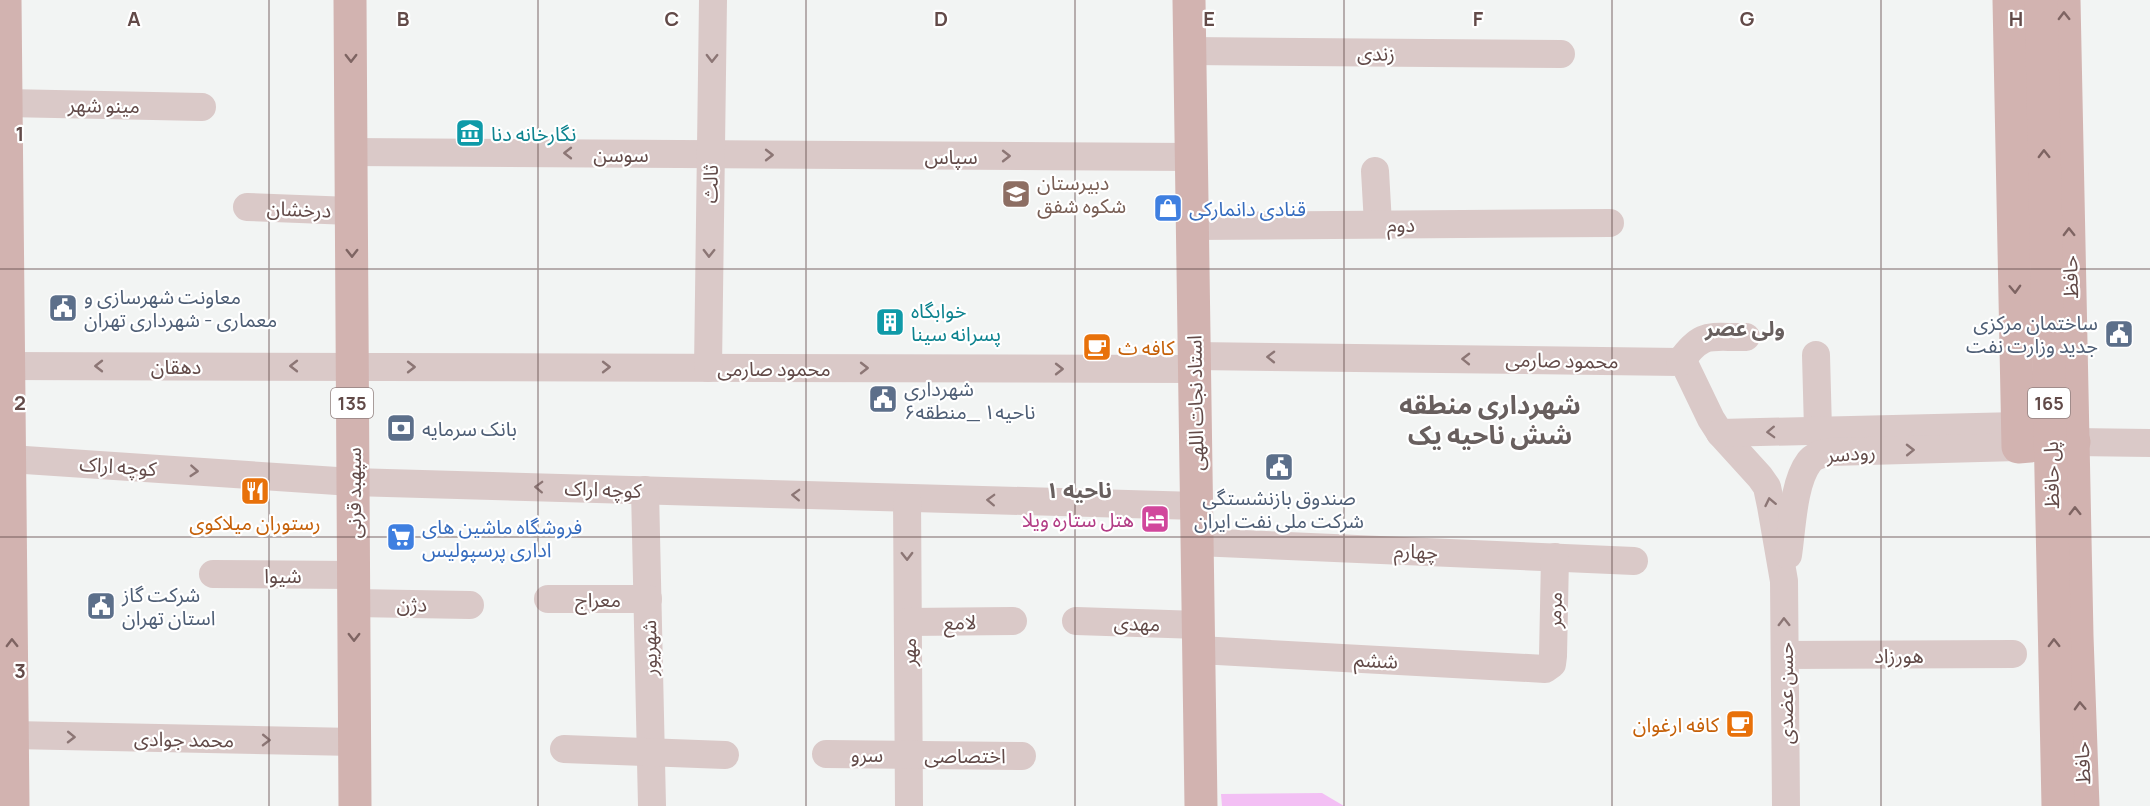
<svg xmlns="http://www.w3.org/2000/svg" width="2150" height="806" viewBox="0 0 2150 806" font-family="Manrope,'Noto Sans Arabic',sans-serif">
	<rect width="100%" height="100%" fill="#f2f4f3"/>
	<!-- green -->
	<polygon fill="#f3bff4" points="1322,793 1344,806 1222,806 1221,794"/>
	<g fill="none" stroke-linecap="round" stroke-linejoin="round">
		<!-- minor -->
		<g stroke="#dac9c8" stroke-width="28">
			<polyline points="1190,51 1561,54"/>
			<polyline points="6,103 202,107"/>
			<polyline points="351,152 1192,157"/>
			<polyline points="1375,171 1378,224"/>
			<polyline points="247,207 351,211"/>
			<polyline points="1192,226 1610,223"/>
			<polyline points="1816,355 1818,430"/>
			<polyline points="1195,356 1680,362 1685,365 1711,419 1720,433 1760,477 1767,487 1771,506 1784,581 1786,806"/>
			<path d="M1680,362c23,-32 30,-24 66,-25"/>
			<polyline points="0,366 1195,369"/>
			<polyline points="708,368 713,0"/>
			<polyline points="1720,433 2018,426"/>
			<polyline points="2074,442 2150,443"/>
			<polyline points="10,459 352,482 1197,506"/>
			<polyline points="645,490 652,806"/>
			<polyline points="907,498 909,806"/>
			<polyline points="1197,542 1634,561"/>
			<path d="M1788,555c4,-26 5,-72 21,-93 5,-7 13,-8 21,-10l188,-5"/>
			<polyline points="213,574 354,575"/>
			<polyline points="548,599 648,599"/>
			<polyline points="354,603 470,605"/>
			<polyline points="1076,621 1199,625"/>
			<polyline points="908,622 1013,621"/>
			<polyline points="1199,650 1545,669 1552,664 1553,656 1555,557"/>
			<polyline points="1785,655 2013,654"/>
			<polyline points="13,735 355,742"/>
			<polyline points="564,749 725,755"/>
			<polyline points="826,754 1022,756"/>
		</g>
		<!-- major -->
		<g stroke="#d2b3b0" stroke-width="33">
			<polyline points="5,0 13,806"/>
			<polyline points="350,0 355,806"/>
			<polyline points="1189,0 1201,806"/>
			<polyline points="2009,0 2018,447 2074,442"/>
			<polyline points="2064,0 2077,636 2083,806"/>
		</g>
		<!-- major-bridge -->
		<polyline stroke="#d2b3b0" stroke-width="33" points="2041,0 2058,806"/>
	</g>
	<!-- one-way arrows -->
	<defs><path id="oneway-chevron" d="M-2-3.5L2.5 0L-2 3.5" fill="none" stroke-width="1.6" stroke-linecap="round" stroke-linejoin="round" transform="scale(1.5)"/></defs>
	<g stroke="#7e6462">
		<use href="#oneway-chevron" transform="translate(2064 16) rotate(-91)"/>
		<use href="#oneway-chevron" transform="translate(351 58) rotate(90)"/>
		<use href="#oneway-chevron" transform="translate(2044 154) rotate(-91)"/>
		<use href="#oneway-chevron" transform="translate(2069 232) rotate(-91)"/>
		<use href="#oneway-chevron" transform="translate(352 253) rotate(90)"/>
		<use href="#oneway-chevron" transform="translate(2015 289) rotate(88)"/>
		<use href="#oneway-chevron" transform="translate(2075 511) rotate(-91)"/>
		<use href="#oneway-chevron" transform="translate(354 637) rotate(90)"/>
		<use href="#oneway-chevron" transform="translate(12 643) rotate(-91)"/>
		<use href="#oneway-chevron" transform="translate(2054 643) rotate(-91)"/>
		<use href="#oneway-chevron" transform="translate(2080 706) rotate(-92)"/>
	</g>
	<g stroke="#8c7675">
		<use href="#oneway-chevron" transform="translate(712 58) rotate(91)"/>
		<use href="#oneway-chevron" transform="translate(568 153) rotate(-180)"/>
		<use href="#oneway-chevron" transform="translate(769 155)"/>
		<use href="#oneway-chevron" transform="translate(1006 156)"/>
		<use href="#oneway-chevron" transform="translate(709 253) rotate(91)"/>
		<use href="#oneway-chevron" transform="translate(1271 357) rotate(-179)"/>
		<use href="#oneway-chevron" transform="translate(1466 359) rotate(-179)"/>
		<use href="#oneway-chevron" transform="translate(99 366) rotate(-180)"/>
		<use href="#oneway-chevron" transform="translate(294 366) rotate(-180)"/>
		<use href="#oneway-chevron" transform="translate(411 367)"/>
		<use href="#oneway-chevron" transform="translate(606 367)"/>
		<use href="#oneway-chevron" transform="translate(864 368)"/>
		<use href="#oneway-chevron" transform="translate(1059 369)"/>
		<use href="#oneway-chevron" transform="translate(1771 432) rotate(178)"/>
		<use href="#oneway-chevron" transform="translate(1910 450) rotate(-1)"/>
		<use href="#oneway-chevron" transform="translate(194 471) rotate(4)"/>
		<use href="#oneway-chevron" transform="translate(539 487) rotate(-178)"/>
		<use href="#oneway-chevron" transform="translate(796 495) rotate(-178)"/>
		<use href="#oneway-chevron" transform="translate(991 500) rotate(-178)"/>
		<use href="#oneway-chevron" transform="translate(1770 502) rotate(-102)"/>
		<use href="#oneway-chevron" transform="translate(907 556) rotate(89)"/>
		<use href="#oneway-chevron" transform="translate(1784 622) rotate(-91)"/>
		<use href="#oneway-chevron" transform="translate(71 737) rotate(1)"/>
		<use href="#oneway-chevron" transform="translate(266 740) rotate(1)"/>
	</g>
	<!-- grid -->
	<path fill="none" stroke="#624a48" stroke-width="1.5" stroke-opacity="0.55" d="M269,0v806M538,0v806M806,0v806M1075,0v806M1344,0v806M1612,0v806M1881,0v806M0,269h2150M0,537h2150"/>
	<!-- icons -->
	<defs>
		<g id="museum-square" transform="scale(1.5)"><rect x="-9" y="-9" width="18" height="18" rx="4" fill="#0f9aa8" stroke="#fff"/><path d="M0-6L6-3V-2H-6V-3ZM-5-1h2V3h-2ZM-1-1h2V3h-2ZM3-1h2V3H3ZM-6 4H6V6H-6Z" fill="#fff"/></g>
		<g id="school-square" transform="scale(1.5)"><rect x="-9" y="-9" width="18" height="18" rx="4" fill="#8d6e63" stroke="#fff"/><path d="M0-5L7-2L0 1L-7-2ZM-4 1L0 2.5L4 1V4Q0 6-4 4Z" fill="#fff"/></g>
		<g id="shop-square" transform="scale(1.5)"><rect x="-9" y="-9" width="18" height="18" rx="4" fill="#3f7fe0" stroke="#fff"/><path d="M-5-2.5h2.3a2.7 3.5 0 0 1 5.4 0H5L5.5 6h-11ZM-1.5-2.5h3a1.5 2.3 0 0 0-3 0Z" fill="#fff"/></g>
		<g id="civic-square" transform="scale(1.5)"><rect x="-9" y="-9" width="18" height="18" rx="4" fill="#5c6f8a" stroke="#fff"/><path d="M-.6-6.5H3V-4.5H.6V-3L4-1V1h2V6H-6V1h2V-1L-.6-3ZM-1.2 2.5V6h2.4V2.5Z" fill="#fff"/></g>
		<g id="building-square" transform="scale(1.5)"><rect x="-9" y="-9" width="18" height="18" rx="4" fill="#0f9aa8" stroke="#fff"/><path d="M-4-6H4V6H1V3H-1V6H-4ZM-2.5-4.3h1.7v1.8h-1.7ZM.8-4.3h1.7v1.8H.8ZM-2.5-1h1.7V.8h-1.7ZM.8-1h1.7V.8H.8Z" fill="#fff"/></g>
		<g id="cafe-square" transform="scale(1.5)"><rect x="-9" y="-9" width="18" height="18" rx="4" fill="#e8710a" stroke="#fff"/><path d="M-5.5-4.5H6V0H3Q3 3.5 0 3.5H-2.5Q-5.5 3.5-5.5 0ZM3-3.2v2h1.7v-2ZM-6 4.5H4V6H-6Z" fill="#fff"/></g>
		<g id="bank-square" transform="scale(1.5)"><rect x="-9" y="-9" width="18" height="18" rx="4" fill="#5c6f8a" stroke="#fff"/><path d="M-6-4H6V4H-6ZM0-2.3a2.3 2.3 0 1 0 0 4.6a2.3 2.3 0 1 0 0-4.6Z" fill="#fff"/></g>
		<g id="restaurant-square" transform="scale(1.5)"><rect x="-9" y="-9" width="18" height="18" rx="4" fill="#e8710a" stroke="#fff"/><path d="M-5-6h1v4h1v-4h1v4h1v-4h1v5L-1.5 .5V6h-2V.5L-5-1ZM5-6V6H3V1.5H1.5Q1.5-4 5-6Z" fill="#fff"/></g>
		<g id="hotel-square" transform="scale(1.5)"><rect x="-9" y="-9" width="18" height="18" rx="4" fill="#d1479c" stroke="#fff"/><path d="M-6-4.5h1.5V1H6V5H4.5V3h-9V5H-6ZM-4 0a1.8 1.8 0 1 1 3.6 0ZM.5 0V-2.5h3Q6-2.5 6 0Z" fill="#fff"/></g>
		<g id="supermarket-square" transform="scale(1.5)"><rect x="-9" y="-9" width="18" height="18" rx="4" fill="#3f7fe0" stroke="#fff"/><path d="M-6-5.5h2.5l.6 2H6L4.5 2H-2.5L-4.4-4H-6ZM-1.5 3.2a1.3 1.3 0 1 0 .1 0ZM3 3.2a1.3 1.3 0 1 0 .1 0Z" fill="#fff"/></g>
	</defs>
	<g fill-rule="evenodd">
		<use href="#museum-square" x="470" y="133"/>
		<use href="#school-square" x="1016" y="194"/>
		<use href="#shop-square" x="1168" y="208"/>
		<use href="#civic-square" x="63" y="308"/>
		<use href="#building-square" x="890" y="322"/>
		<use href="#civic-square" x="2119" y="334"/>
		<use href="#cafe-square" x="1097" y="347"/>
		<use href="#civic-square" x="883" y="399"/>
		<use href="#bank-square" x="401" y="428"/>
		<use href="#civic-square" x="1279" y="467"/>
		<use href="#restaurant-square" x="255" y="491"/>
		<use href="#hotel-square" x="1155" y="519"/>
		<use href="#supermarket-square" x="401" y="537"/>
		<use href="#civic-square" x="101" y="606"/>
		<use href="#cafe-square" x="1740" y="724"/>
	</g>
	<g text-anchor="middle" dominant-baseline="central" stroke-width="4.5" stroke-linejoin="round" paint-order="stroke">
		<!-- shield labels -->
		<g fill="#fff" stroke="#91807f" stroke-width="1.5">
			<rect x="331" y="388" width="42" height="30" rx="4.5"/>
			<rect x="2028" y="388" width="42" height="30" rx="4.5"/>
		</g>
		<g font-size="18" font-weight="bold" fill="#624a48">
			<text x="352" y="403">135</text>
			<text x="2049" y="403">165</text>
		</g>
		<!-- street labels -->
		<g font-size="20" fill="#624a48" stroke="#fff">
			<text transform="translate(1376 53) rotate(1)">زندی</text>
			<text transform="translate(104 105) rotate(1)">مینو شهر</text>
			<text x="621" y="154">سوسن</text>
			<text x="951" y="156">سپاس</text>
			<text transform="translate(710 184) rotate(-89)">ثالث</text>
			<text transform="translate(299 209) rotate(2)">درخشان</text>
			<text x="1401" y="224">دوم</text>
			<text transform="translate(2070 277) rotate(-91)">حافظ</text>
			<text transform="translate(1562 360) rotate(1)">محمود صارمی</text>
			<text x="176" y="366">دهقان</text>
			<text x="774" y="368">محمود صارمی</text>
			<text transform="translate(1195 403) rotate(-91)">استاد نجات اللهی</text>
			<text transform="translate(1851 453) rotate(-4)">رودسر</text>
			<text transform="translate(118 466) rotate(4)">کوچه اراک</text>
			<text transform="translate(2051 475) rotate(-91)">پل حافظ</text>
			<text transform="translate(603 489) rotate(2)">کوچه اراک</text>
			<text transform="translate(353 493) rotate(-90)">سپهبد قرنی</text>
			<text transform="translate(1416 551) rotate(2)">چهارم</text>
			<text x="283" y="575">شیوا</text>
			<text x="598" y="599">معراج</text>
			<text transform="translate(412 604) rotate(1)">دژن</text>
			<text transform="translate(1554 610) rotate(-89)">مرمر</text>
			<text transform="translate(960 622) rotate(-1)">لامع</text>
			<text transform="translate(1137 623) rotate(2)">مهدی</text>
			<text transform="translate(649 648) rotate(-91)">شهریور</text>
			<text transform="translate(908 652) rotate(-90)">مهر</text>
			<text x="1899" y="655">هورزاد</text>
			<text transform="translate(1376 660) rotate(3)">ششم</text>
			<text transform="translate(1785 693) rotate(-90)">حسن عضدی</text>
			<text transform="translate(184 739) rotate(1)">محمد جوادی</text>
			<text x="867" y="754">سرو</text>
			<text x="965" y="755">اختصاصی</text>
			<text transform="translate(2082 763) rotate(-92)">حافظ</text>
		</g>
		<!-- culture labels -->
		<g font-size="20" fill="#0d838f" stroke="#fff" text-anchor="start">
			<text x="491" y="133">نگارخانه دنا</text>
			<text x="911" y="310">خوابگاه<tspan x="911" dy="23">پسرانه سینا</tspan></text>
		</g>
		<!-- education labels -->
		<g font-size="20" fill="#785e54" stroke="#fff" text-anchor="start">
			<text x="1037" y="182">دبیرستان<tspan x="1037" dy="23">شکوه شفق</tspan></text>
		</g>
		<!-- shop labels -->
		<g font-size="20" fill="#366cbe" stroke="#fff" text-anchor="start">
			<text x="1189" y="208">قنادی دانمارکی</text>
			<text x="422" y="526">فروشگاه ماشین های<tspan x="422" dy="23">اداری پرسپولیس</tspan></text>
		</g>
		<!-- service labels -->
		<g font-size="20" fill="#4e5e75" stroke="#fff" text-anchor="start">
			<text x="84" y="296">معاونت شهرسازی و<tspan x="84" dy="23">معماری - شهرداری تهران</tspan></text>
			<text x="2098" y="322" text-anchor="end">ساختمان مرکزی<tspan x="2098" dy="23">جدید وزارت نفت</tspan></text>
			<text x="904" y="388">شهرداری<tspan x="904" dy="23">ناحیه۱ _منطقه۶</tspan></text>
			<text x="422" y="428">بانک سرمایه</text>
			<text x="1279" y="497" text-anchor="middle">صندوق بازنشستگی<tspan x="1279" dy="23">شرکت ملی نفت ایران</tspan></text>
			<text x="122" y="594">شرکت گاز<tspan x="122" dy="23">استان تهران</tspan></text>
		</g>
		<!-- food labels -->
		<g font-size="20" fill="#c56008" stroke="#fff" text-anchor="start">
			<text x="1118" y="347">کافه ث</text>
			<text x="255" y="522" text-anchor="middle">رستوران میلاکوی</text>
			<text x="1719" y="724" text-anchor="end">کافه ارغوان</text>
		</g>
		<!-- hotel labels -->
		<g font-size="20" fill="#b23c85" stroke="#fff" text-anchor="end">
			<text x="1134" y="519">هتل ستاره ویلا</text>
		</g>
		<!-- neighbourhood labels -->
		<g font-size="21" font-weight="bold" fill="#685f5e" stroke="#fff">
			<text x="1745" y="328">ولی عصر</text>
		</g>
		<!-- quarter labels -->
		<g font-size="22" font-weight="bold" fill="#685f5e" stroke="#fff">
			<text x="1079" y="490">ناحیه ۱</text>
		</g>
		<!-- district labels -->
		<g font-size="26" font-weight="bold" fill="#685f5e" stroke="#fff">
			<text x="1490" y="404">شهرداری منطقه<tspan x="1490" dy="30">شش ناحیه یک</tspan></text>
		</g>
	</g>
	<g font-size="20" text-anchor="middle" font-weight="bold" fill="#624a48" stroke="#fff" stroke-width="4.5" stroke-linejoin="round" paint-order="stroke">
		<text x="134" y="26">A</text>
		<text x="403" y="26">B</text>
		<text x="672" y="26">C</text>
		<text x="941" y="26">D</text>
		<text x="1209" y="26">E</text>
		<text x="1478" y="26">F</text>
		<text x="1747" y="26">G</text>
		<text x="2016" y="26">H</text>
		<text x="20" y="141">1</text>
		<text x="20" y="410">2</text>
		<text x="20" y="678">3</text>
	</g>
</svg>
